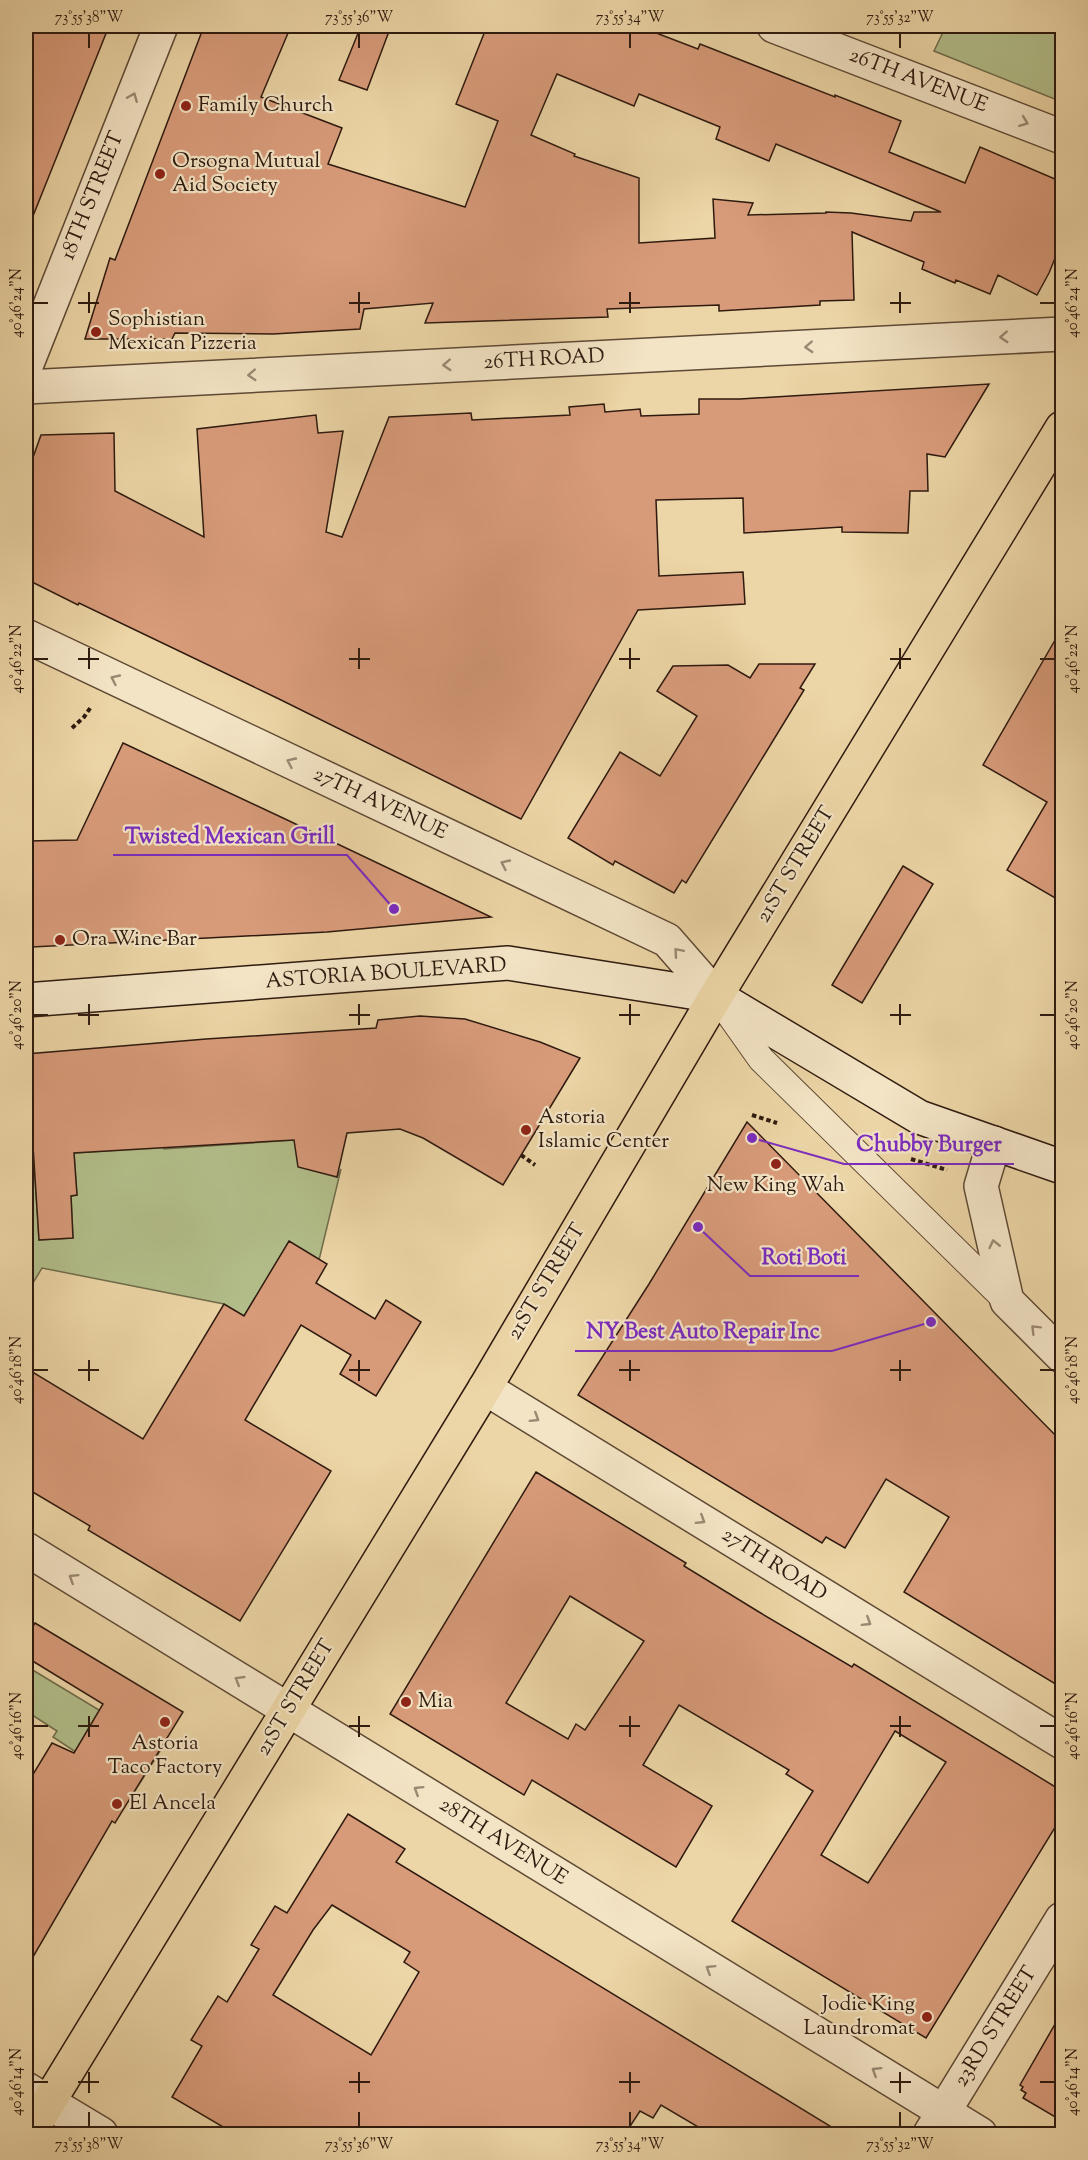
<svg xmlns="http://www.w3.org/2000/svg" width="1088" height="2160" viewBox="0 0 1088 2160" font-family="'Sorts Mill Goudy',serif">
	<rect width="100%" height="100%" fill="#ecd5a6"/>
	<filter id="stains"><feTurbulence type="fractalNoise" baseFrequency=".00333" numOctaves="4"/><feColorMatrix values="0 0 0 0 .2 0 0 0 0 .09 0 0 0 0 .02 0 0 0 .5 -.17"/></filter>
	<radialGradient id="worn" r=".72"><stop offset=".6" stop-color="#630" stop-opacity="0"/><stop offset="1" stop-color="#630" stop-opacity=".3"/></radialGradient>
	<!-- green -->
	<g fill="#b2be8a" stroke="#706c4c" stroke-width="1.5">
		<polygon points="946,26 1062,26 1062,102 934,51"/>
		<polygon points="163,1131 164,1149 294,1140 337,1177 341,1169 319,1260 289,1242 244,1316 224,1304 42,1268 33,1283 26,1279 26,1147 33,1147 39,1240 73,1238 71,1196 77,1195 74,1153 118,1150"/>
		<polygon points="26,1666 162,1748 135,1791 53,1737 57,1731 26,1711"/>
	</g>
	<!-- building -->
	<g fill="#d89b7a" stroke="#2e1a0f" stroke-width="1.5" fill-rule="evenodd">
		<polygon points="26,26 109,26 27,231 26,231"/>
		<path d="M204,26h87l-30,71 81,31 -14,36 137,43 33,-86 -42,-17 31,-78h151l60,23 2,-5 135,53v-2l66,26 -12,31 76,31 15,-36 82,35v59l-13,32 -12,22 -39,-20 -8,19 -34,-14 -1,3 -33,-14 2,-7 -72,-30 2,68 -34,1v4l-101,6v-6l-112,4 1,8 -183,6 8,-20 -69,6 -4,20 -87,5 -98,-1 -3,6h-87l25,-81 5,2zM557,74l77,32 5,-12 81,33 -4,12 53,22 7,-17 165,68h-27l-3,9 -60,-8 -25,-1v1l-78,2 5,-12 -40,-4 2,39 -76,5v-65l-65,-22 1,-2 -44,-19z"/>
		<polygon points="361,26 391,26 367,90 339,80"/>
		<polygon points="989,384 945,457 927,454 928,491 910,491 908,533 842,532 842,527 744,533 743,498 656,500 659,576 743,572 745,604 638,610 521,819 277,698 79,603 78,605 26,579 30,533 26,531 26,477 41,435 114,433 115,491 204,537 197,429 316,415 318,433 343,431 326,532 342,537 389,417 471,413 472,420 570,415 569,407 604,404 605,412 640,409 641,416 699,414 699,399 740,399"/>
		<polygon points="1062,628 1062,902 1007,870 1047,802 983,765"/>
		<polygon points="759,664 815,664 800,688 804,690 686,883 682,880 674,893 615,861 613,865 568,838 620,752 660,776 697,716 657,691 673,666 728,665 750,678"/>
		<polygon points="123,743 283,818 491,917 327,932 32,947 28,841 77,840"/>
		<polygon points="903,866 933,884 862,1003 832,985"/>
		<polygon points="420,1016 465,1019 540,1042 580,1058 503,1185 423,1138 400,1129 347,1133 337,1177 298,1167 294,1140 74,1153 77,1195 71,1196 73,1238 39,1240 33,1146 26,1147 26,1054 206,1039 376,1028 378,1020"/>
		<polygon points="747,1122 1062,1442 1062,1688 904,1592 949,1517 886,1479 845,1548 826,1537 822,1543 578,1395 649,1284"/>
		<polygon points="289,1241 327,1264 316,1283 375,1319 386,1300 421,1322 376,1396 340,1374 351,1355 301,1325 245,1420 331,1471 240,1621 88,1530 90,1526 26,1488 26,1368 143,1439 224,1304 244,1316"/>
		<path d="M536,1472l150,91 -2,3 75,46 93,55 2,-3 208,127v25l-136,222 -194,-117 81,-130 -27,-17 3,-4 -110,-65 -36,60 69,41 -36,61 -144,-87 -8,15 -134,-81zM570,1596l74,45 -59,89 -9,-6 -8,15 -62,-36zM895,1731l51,31 -78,121 -47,-28z"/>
		<polygon points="35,1623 183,1712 115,1823 112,1821 26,1969 26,1786 52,1743 74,1753 103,1704 26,1657 26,1639"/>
		<path d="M348,1814l57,35 -9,13 447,272h-133l-49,-29 -8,13 -13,-7 -15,23h-390l-63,-37 30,-51 -11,-6 27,-44 9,6 32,-53 -8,-4 24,-39 12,7zM332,1905l78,47 -6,10 15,10 -48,83 -98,-60 40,-65z"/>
		<polygon points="1062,2012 1062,2121 1023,2098 1026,2093 1021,2090 1023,2087 1020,2085"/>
	</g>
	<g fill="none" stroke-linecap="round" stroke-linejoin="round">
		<!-- pedestrian casing -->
		<g stroke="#5e4935" stroke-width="28">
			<polyline id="pedestrian" points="720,1001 761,1059 1007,1301"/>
		</g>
		<!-- minor casing -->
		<g stroke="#5e4935" stroke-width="36">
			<g id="minor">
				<polyline points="774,26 1062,137"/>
				<polyline points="26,366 161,26"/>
				<polyline points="26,387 1062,334"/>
				<polyline points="994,1143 981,1186 1007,1301 1062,1356"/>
				<polyline points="485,1388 1062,1742"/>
				<polyline points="26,1549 980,2134"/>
				<polyline points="26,2089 101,2134"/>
				<polyline points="930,2134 1062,1919"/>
			</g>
		</g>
		<!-- tertiary casing -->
		<g stroke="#5e4935" stroke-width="36">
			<polyline id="tertiary" points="26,636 667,940 716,996"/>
		</g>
		<!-- secondary casing -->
		<g stroke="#2e1a0f" stroke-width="36">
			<polyline id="secondary" points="26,1000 508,963 716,996 919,1117 1062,1167"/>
		</g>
		<!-- primary casing -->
		<g stroke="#2e1a0f" stroke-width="36">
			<polyline id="primary" points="29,2134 485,1388 716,996 1062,428"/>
		</g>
		<!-- path -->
		<g stroke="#2e1a0f" stroke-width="4" stroke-dasharray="4.5 3" stroke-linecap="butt">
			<polyline points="72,728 84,717 91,707"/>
			<polyline points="752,1115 777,1123"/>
			<polyline points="521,1155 535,1165"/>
			<polyline points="911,1159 947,1170"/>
		</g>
		<!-- pedestrian -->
		<use href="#pedestrian" stroke="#f3e4c5" stroke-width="26"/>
		<!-- minor -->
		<use href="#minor" stroke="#f3e4c5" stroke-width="33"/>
		<!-- tertiary -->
		<use href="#tertiary" stroke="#f3e4c5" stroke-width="33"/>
		<!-- secondary -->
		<use href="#secondary" stroke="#f3e4c5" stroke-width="33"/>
		<!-- primary -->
		<use href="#primary" stroke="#ecd5a6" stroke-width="33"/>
	</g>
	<!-- one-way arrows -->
	<defs><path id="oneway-chevron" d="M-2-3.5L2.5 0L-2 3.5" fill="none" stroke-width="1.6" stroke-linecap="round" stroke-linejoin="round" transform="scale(1.5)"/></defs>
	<g stroke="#9a8973">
		<use href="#oneway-chevron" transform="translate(133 97) rotate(-68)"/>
		<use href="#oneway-chevron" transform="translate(1024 122) rotate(21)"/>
		<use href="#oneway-chevron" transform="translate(1004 337) rotate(177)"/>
		<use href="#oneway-chevron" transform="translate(809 347) rotate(177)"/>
		<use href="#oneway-chevron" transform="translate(447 365) rotate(177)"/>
		<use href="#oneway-chevron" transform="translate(252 375) rotate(177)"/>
		<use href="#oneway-chevron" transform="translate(115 679) rotate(-155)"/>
		<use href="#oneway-chevron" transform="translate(291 762) rotate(-155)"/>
		<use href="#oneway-chevron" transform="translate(505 864) rotate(-155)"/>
		<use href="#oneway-chevron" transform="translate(678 952) rotate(-131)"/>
		<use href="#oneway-chevron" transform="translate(994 1244) rotate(-103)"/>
		<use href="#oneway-chevron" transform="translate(1035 1329) rotate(-135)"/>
		<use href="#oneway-chevron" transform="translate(535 1418) rotate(32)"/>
		<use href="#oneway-chevron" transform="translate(701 1520) rotate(32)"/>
		<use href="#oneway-chevron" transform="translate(73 1578) rotate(-148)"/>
		<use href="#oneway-chevron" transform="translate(867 1622) rotate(32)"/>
		<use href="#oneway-chevron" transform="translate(239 1680) rotate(-149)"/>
		<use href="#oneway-chevron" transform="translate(418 1790) rotate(-148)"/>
		<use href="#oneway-chevron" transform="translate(710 1969) rotate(-148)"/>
		<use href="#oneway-chevron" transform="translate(876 2071) rotate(-148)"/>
	</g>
	<!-- ticks -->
	<path fill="none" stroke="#2e1a0f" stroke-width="2" d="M89,33v15M359,33v15M630,33v15M900,33v15M89,292v21M359,292v21M630,292v21M900,292v21M33,303h15M78,303h21M349,303h21M619,303h21M890,303h21M1040,303h15M89,648v21M359,648v21M630,648v21M900,648v21M33,659h15M78,659h21M349,659h21M619,659h21M890,659h21M1040,659h15M89,1004v21M359,1004v21M630,1004v21M900,1004v21M33,1015h15M78,1015h21M349,1015h21M619,1015h21M890,1015h21M1040,1015h15M89,1360v21M359,1360v21M630,1360v21M900,1360v21M33,1370h15M78,1370h21M349,1370h21M619,1370h21M890,1370h21M1040,1370h15M89,1716v21M359,1716v21M630,1716v21M900,1716v21M33,1726h15M78,1726h21M349,1726h21M619,1726h21M890,1726h21M1040,1726h15M89,2072v21M359,2072v21M630,2072v21M900,2072v21M33,2082h15M78,2082h21M349,2082h21M619,2082h21M890,2082h21M1040,2082h15M89,2112v15M359,2112v15M630,2112v15M900,2112v15"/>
	<!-- markers -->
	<g fill="#8f2418" stroke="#f3e4c5" stroke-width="2">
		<circle cx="186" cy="106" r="6"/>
		<circle cx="160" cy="174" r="6"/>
		<circle cx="96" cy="332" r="6"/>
		<circle cx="60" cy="940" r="6"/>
		<circle cx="526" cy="1130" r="6"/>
		<circle cx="776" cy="1164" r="6"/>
		<circle cx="406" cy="1702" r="6"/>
		<circle cx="165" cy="1722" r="6"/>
		<circle cx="117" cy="1804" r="6"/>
		<circle cx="927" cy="2017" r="6"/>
	</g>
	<g text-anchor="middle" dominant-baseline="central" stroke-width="4.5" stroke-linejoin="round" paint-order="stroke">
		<!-- street labels -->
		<g font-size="21" fill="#2e1a0f" stroke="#f3e4c5">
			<text transform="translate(918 81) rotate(21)">26TH AVENUE</text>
			<text transform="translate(93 196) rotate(-68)">18TH STREET</text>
			<text transform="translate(544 360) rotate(-3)">26TH ROAD</text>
			<text transform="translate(380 804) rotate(25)">27TH AVENUE</text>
			<text transform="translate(796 865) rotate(-59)">21ST STREET</text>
			<text transform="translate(386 974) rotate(-4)">ASTORIA BOULEVARD</text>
			<text transform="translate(547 1282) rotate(-59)">21ST STREET</text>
			<text transform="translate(774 1565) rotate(32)">27TH ROAD</text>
			<text transform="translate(296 1698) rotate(-59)">21ST STREET</text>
			<text transform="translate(503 1842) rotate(32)">28TH AVENUE</text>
			<text transform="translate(996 2027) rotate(-58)">23RD STREET</text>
		</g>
		<!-- poi labels -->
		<g font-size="21" fill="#2e1a0f" stroke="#f3e4c5" text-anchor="start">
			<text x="198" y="106">Family Church</text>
			<text x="172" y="162">Orsogna Mutual<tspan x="172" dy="24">Aid Society</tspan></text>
			<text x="108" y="320">Sophistian<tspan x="108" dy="24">Mexican Pizzeria</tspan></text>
			<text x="72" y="940">Ora Wine Bar</text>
			<text x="538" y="1118">Astoria<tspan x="538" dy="24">Islamic Center</tspan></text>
			<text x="776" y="1186" text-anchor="middle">New King Wah</text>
			<text x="418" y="1702">Mia</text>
			<text x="165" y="1744" text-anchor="middle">Astoria<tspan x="165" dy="24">Taco Factory</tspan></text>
			<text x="129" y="1804">El Ancela</text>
			<text x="915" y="2005" text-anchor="end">Jodie King<tspan x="915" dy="24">Laundromat</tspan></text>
		</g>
	</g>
	<!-- callouts -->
	<path fill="none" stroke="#7b2cbf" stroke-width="2" d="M394 909L347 855H113M752 1138L844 1164H1014M698 1227L750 1276H859M931 1322L832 1351H575"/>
	<g fill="#7b2cbf" stroke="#f3e4c5" stroke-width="2">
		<circle cx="394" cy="909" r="6"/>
		<circle cx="752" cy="1138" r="6"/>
		<circle cx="698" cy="1227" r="6"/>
		<circle cx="931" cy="1322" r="6"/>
	</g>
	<g font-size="22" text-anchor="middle" font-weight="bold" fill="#7b2cbf" stroke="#f3e4c5" stroke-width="4.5" stroke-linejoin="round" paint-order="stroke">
		<text x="230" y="843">Twisted Mexican Grill</text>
		<text x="929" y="1151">Chubby Burger</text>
		<text x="804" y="1264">Roti Boti</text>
		<text x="703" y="1338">NY Best Auto Repair Inc</text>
	</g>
	<!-- margin -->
	<rect width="1088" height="2160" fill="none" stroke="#ecd5a6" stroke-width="66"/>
	<rect x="33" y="33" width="1022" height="2094" fill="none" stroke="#2e1a0f" stroke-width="2"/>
	<g font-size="15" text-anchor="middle" fill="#2e1a0f">
		<text x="89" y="22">73°55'38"W</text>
		<text x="359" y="22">73°55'36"W</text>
		<text x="630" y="22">73°55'34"W</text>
		<text x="900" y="22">73°55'32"W</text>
		<text transform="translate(16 303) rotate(-90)" y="5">40°46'24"N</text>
		<text transform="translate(1072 303) rotate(-90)" y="5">40°46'24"N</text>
		<text transform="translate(16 659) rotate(-90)" y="5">40°46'22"N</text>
		<text transform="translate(1072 659) rotate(-90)" y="5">40°46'22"N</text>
		<text transform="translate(16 1015) rotate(-90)" y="5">40°46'20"N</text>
		<text transform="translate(1072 1015) rotate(-90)" y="5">40°46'20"N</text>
		<text transform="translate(16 1370) rotate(-90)" y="5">40°46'18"N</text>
		<text transform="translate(1072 1370) rotate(-90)" y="5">40°46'18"N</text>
		<text transform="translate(16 1726) rotate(-90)" y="5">40°46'16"N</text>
		<text transform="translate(1072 1726) rotate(-90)" y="5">40°46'16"N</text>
		<text transform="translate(16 2082) rotate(-90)" y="5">40°46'14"N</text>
		<text transform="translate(1072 2082) rotate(-90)" y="5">40°46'14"N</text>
		<text x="89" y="2149">73°55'38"W</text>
		<text x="359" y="2149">73°55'36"W</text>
		<text x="630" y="2149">73°55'34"W</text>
		<text x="900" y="2149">73°55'32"W</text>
	</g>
	<rect width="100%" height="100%" filter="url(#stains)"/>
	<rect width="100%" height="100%" fill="url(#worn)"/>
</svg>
